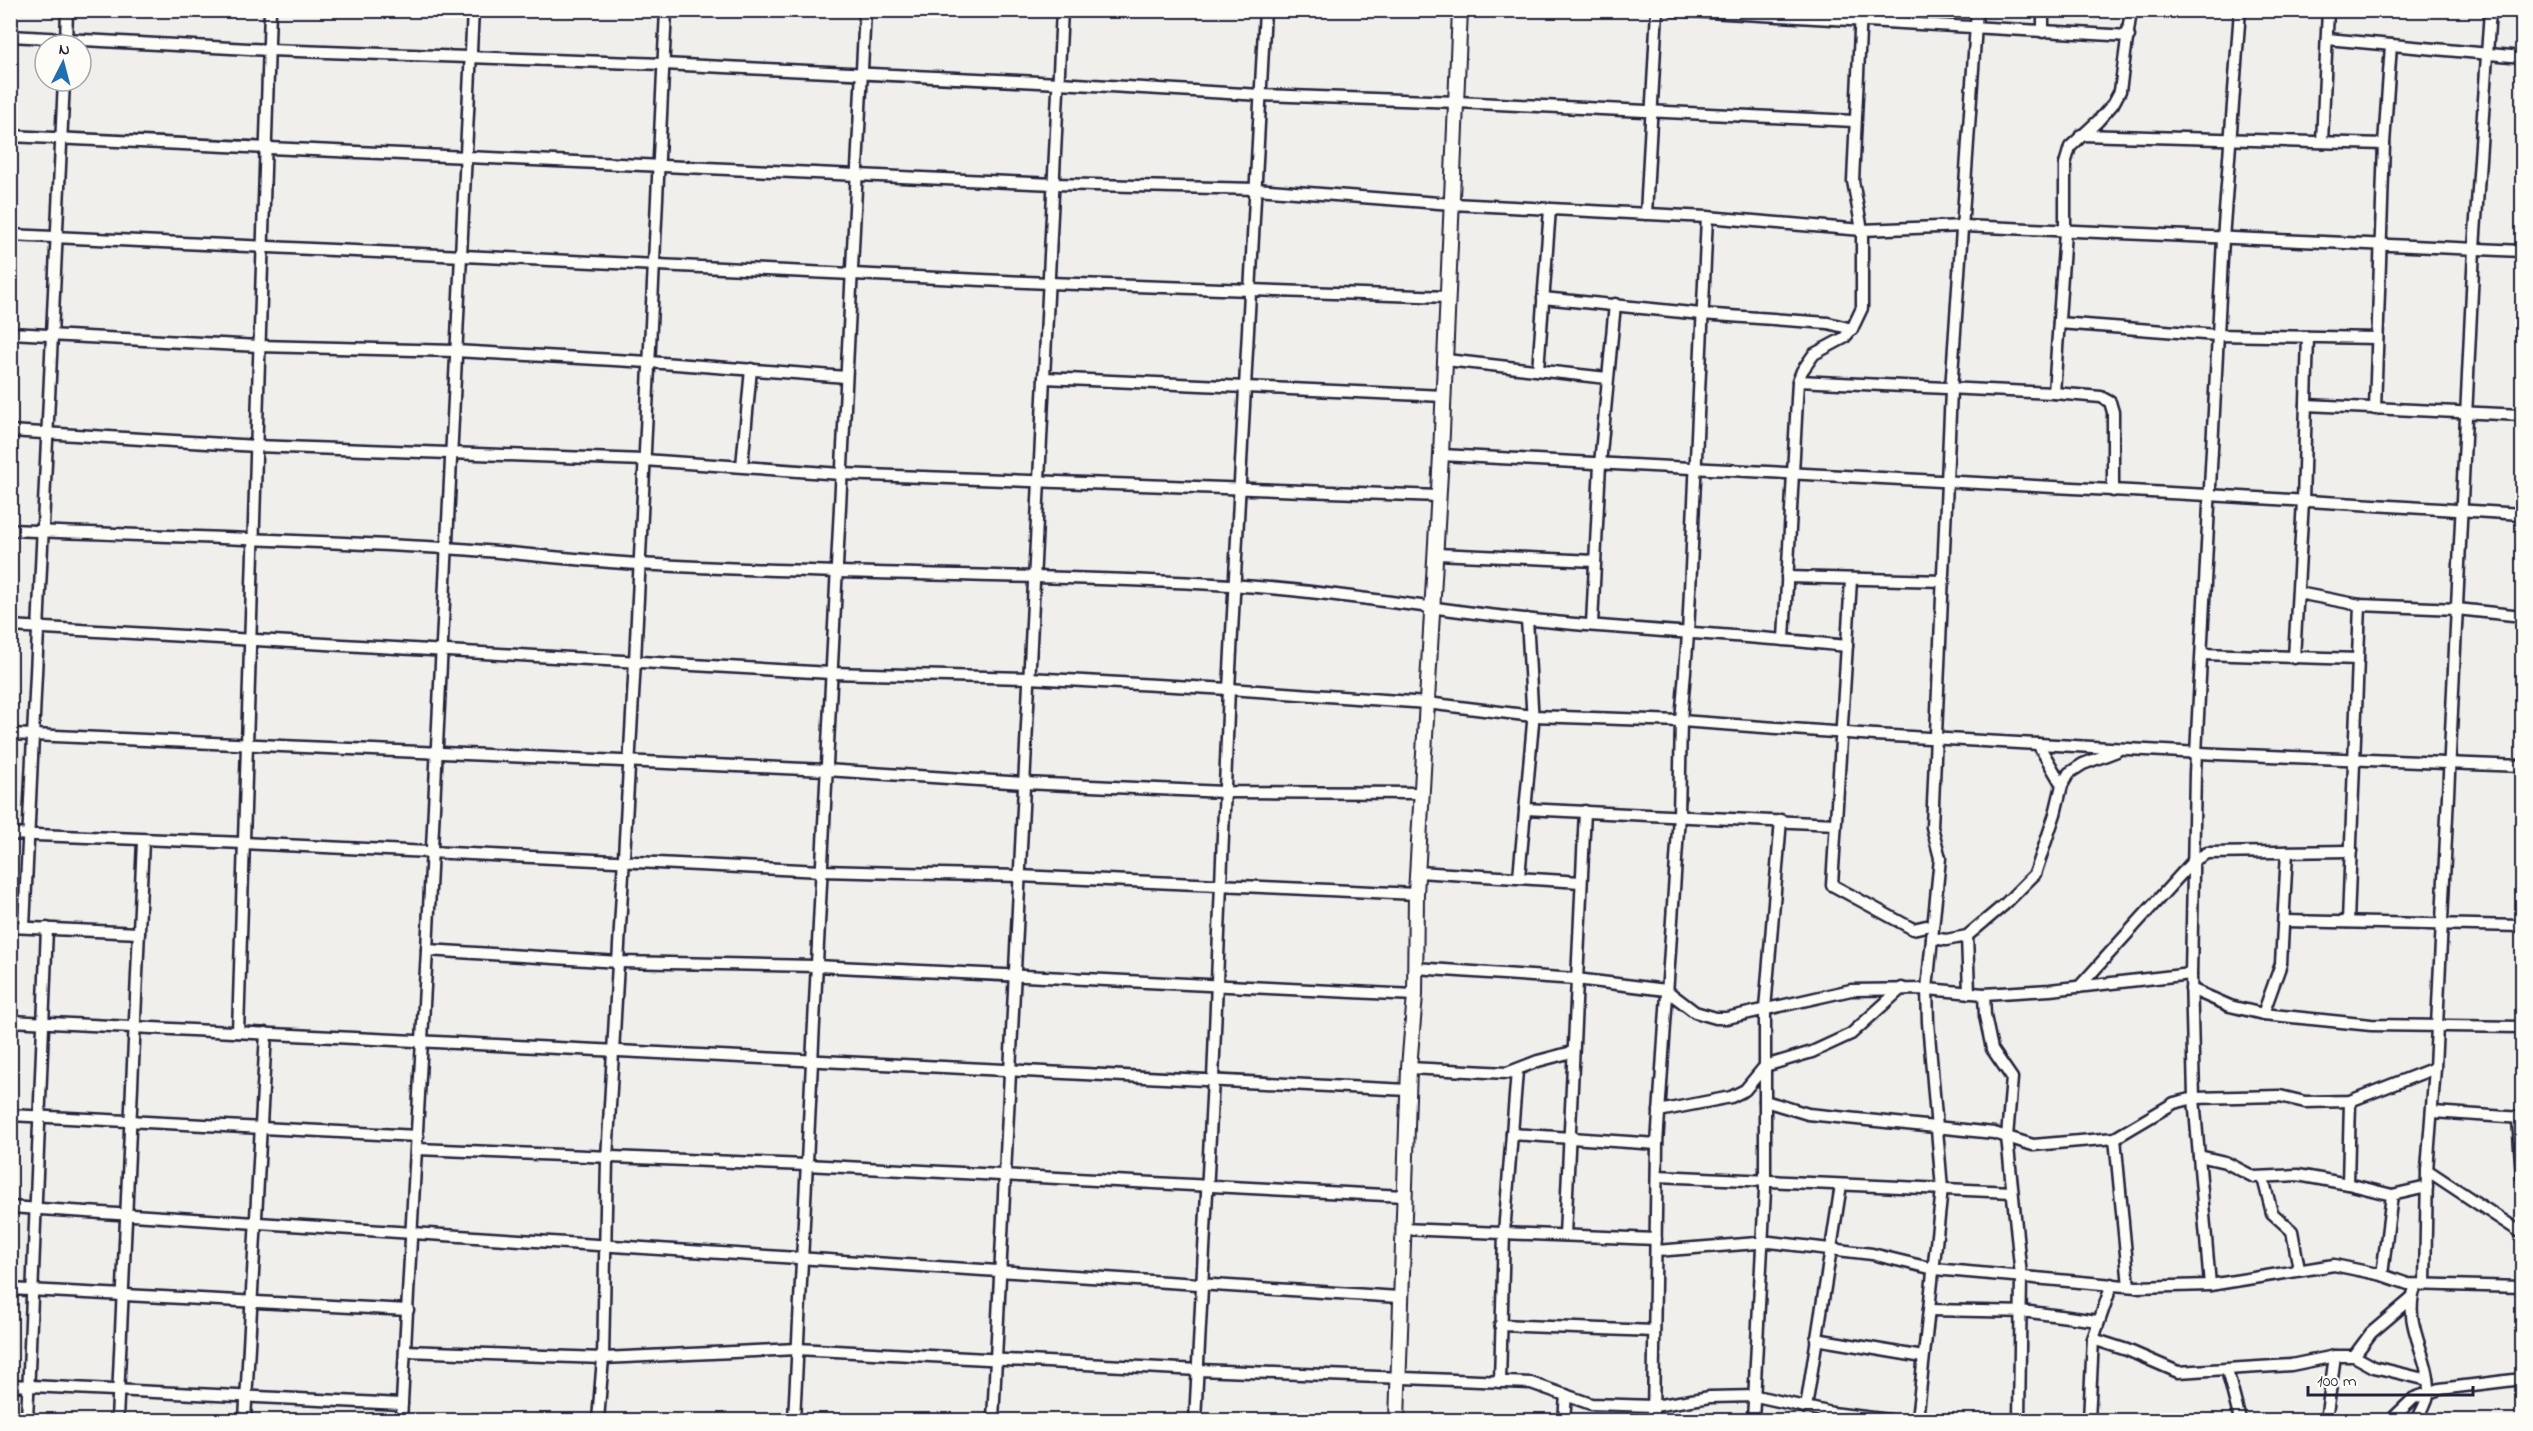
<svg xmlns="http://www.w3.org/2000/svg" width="2533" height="1431" viewBox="0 0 2533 1431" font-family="'Indie Flower',sans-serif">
	<rect width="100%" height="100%" fill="#f0efec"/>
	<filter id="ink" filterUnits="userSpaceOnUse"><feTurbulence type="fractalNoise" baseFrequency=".0167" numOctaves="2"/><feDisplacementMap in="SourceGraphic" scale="12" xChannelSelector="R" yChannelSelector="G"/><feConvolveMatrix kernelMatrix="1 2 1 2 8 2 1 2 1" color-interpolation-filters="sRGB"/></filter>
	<g filter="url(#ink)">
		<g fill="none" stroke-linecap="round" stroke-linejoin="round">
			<!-- minor casing -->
			<g stroke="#22223b" stroke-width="15">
				<g id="minor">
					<polyline points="1673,10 2129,36"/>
					<polyline points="2043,32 2043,10"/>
					<polyline points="10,36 269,50 663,64 1059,83 1261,95 1457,102 1854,121"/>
					<polyline points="2327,39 2522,57"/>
					<polyline points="66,43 67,10"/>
					<polyline points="2081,135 2384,144"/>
					<polyline points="10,136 1054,184 1256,189 1452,204 1707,217 1862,230 1964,226 2522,251"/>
					<polyline points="2322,142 2328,10"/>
					<polyline points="1646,214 1657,10"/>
					<polyline points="10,235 1049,283 1448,297"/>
					<polyline points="1543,298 1701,314 1828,323 1852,329"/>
					<polyline points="2059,323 2217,335 2377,338"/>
					<polyline points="10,333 259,346 455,351 649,362 846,377"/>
					<polyline points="1446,360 1607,378"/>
					<polyline points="1538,370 1550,209"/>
					<polyline points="1044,378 1444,396"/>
					<polyline points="1798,381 2054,393 2101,397 2110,402 2113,412 2113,491"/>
					<polyline points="2054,393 2065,232 2065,164 2070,147 2098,121 2113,104 2120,91 2131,10"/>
					<polyline points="2306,405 2522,415"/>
					<polyline points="2375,409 2384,144 2391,45"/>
					<polyline points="10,431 256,446 644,460 841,474 1439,496"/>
					<polyline points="1441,455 2208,495 2522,514"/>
					<polyline points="742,466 751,369"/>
					<path d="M10,530c145,6 290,10 435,18 65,4 129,12 194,16 197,12 394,9 591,21 99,6 196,23 294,34 107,12 216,15 323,27"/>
					<polyline points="1436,554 1595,561"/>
					<polyline points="1787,577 1944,581"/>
					<polyline points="1851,580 1832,885 1913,929 1926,926"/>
					<polyline points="2298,593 2360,605 2457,609 2522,616"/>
					<polyline points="1592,624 1600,464 1615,304"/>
					<polyline points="10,626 831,673 1029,678 1229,689 1427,703 1533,716 1681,721 1875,735 2218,754 2522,766"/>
					<polyline points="1784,639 1798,381 1802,371 1814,354 1844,338 1852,329 1862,308 1862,230 1853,181 1861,10"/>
					<polyline points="2202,654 2358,659"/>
					<polyline points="2294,658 2303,501 2308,337"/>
					<polyline points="10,734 826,770 1024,783 1224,792 1421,793"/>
					<polyline points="2038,744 2062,785"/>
					<polyline points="1525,809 1835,824"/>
					<polyline points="10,834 244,843 821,871 1019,876 1416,894"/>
					<polyline points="1417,872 1581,882"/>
					<polyline points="1519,877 1533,723 1527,619"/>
					<polyline points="2285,921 2522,926"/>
					<polyline points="2348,922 2360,605"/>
					<polyline points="10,927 139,933"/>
					<polyline points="24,927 64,81"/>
					<polyline points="1967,936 1969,993"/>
					<polyline points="1932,938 1946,940 1967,936 2005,904 2035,874 2055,814 2062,785 2069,773 2083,764 2117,751"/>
					<polyline points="427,950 619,962 816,966 1415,995"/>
					<polyline points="1415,968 1576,979 1666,990 1695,1012 1716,1018 1727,1018 1851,990 1927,989 1984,994 2050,990 2191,974"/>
					<polyline points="2079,987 2193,861 2207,853 2351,851"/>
					<polyline points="2191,989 2230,1006 2263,1014 2371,1025 2522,1027"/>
					<polyline points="1984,994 1985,1016 1992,1049 2012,1078 2007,1137 2021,1276 2019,1420"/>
					<polyline points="2263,1014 2281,964 2287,852"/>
					<polyline points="10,1021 1408,1090"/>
					<polyline points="238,1032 270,10"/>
					<polyline points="1409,1068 1507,1073 1538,1061 1572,1052"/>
					<polyline points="1765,1101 1808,1114 1994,1133 2033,1145 2115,1138 2174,1103 2194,1098 2280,1096 2305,1102 2350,1101 2435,1068"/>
					<polyline points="1659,1111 1731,1097 1745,1090 1765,1066 1812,1052 1851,1034 1902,988"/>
					<polyline points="2433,1112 2522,1118"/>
					<polyline points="10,1115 418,1136"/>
					<polyline points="2518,1119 2522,1177"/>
					<polyline points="1512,1134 1657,1144"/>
					<polyline points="2115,1138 2129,1286"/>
					<polyline points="417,1149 806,1165 1404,1196"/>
					<polyline points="2199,1156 2225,1162 2254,1177 2298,1175 2348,1184 2392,1195 2427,1187"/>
					<polyline points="2427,1170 2522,1233"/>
					<polyline points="1657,1176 2012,1192"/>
					<polyline points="2263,1178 2272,1213 2292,1231 2299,1269"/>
					<polyline points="2348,1184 2350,1101"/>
					<polyline points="10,1207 1399,1297"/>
					<polyline points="1402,1229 1656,1239"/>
					<polyline points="1565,1235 1585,811"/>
					<polyline points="1656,1251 1770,1242 1872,1254 1934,1269 2136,1287 2210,1285 2334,1265 2382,1275 2408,1284 2522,1287"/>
					<polyline points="2382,1275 2392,1195"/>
					<polyline points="2210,1285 2194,1098 2191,974 2195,773 2223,239 2240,10"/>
					<path d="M2416,1285c-15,38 13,68 13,105 0,9 -8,22 -12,30"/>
					<polyline points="2425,1285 2427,1170 2435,1068 2474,249 2490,10"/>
					<polyline points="10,1289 408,1310"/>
					<polyline points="1929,1310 2030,1312 2098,1321"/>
					<polyline points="1500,1325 1654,1331"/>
					<polyline points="1816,1339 1923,1357"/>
					<polyline points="2093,1339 2127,1350 2178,1372 2291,1365 2335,1356 2354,1356 2374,1367 2428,1380"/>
					<polyline points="405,1351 603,1358 797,1349 1199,1370 1531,1383 1591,1404 1654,1406 1710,1397 1756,1396 1832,1413 1890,1420"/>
					<polyline points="2354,1356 2371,1333 2411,1299"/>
					<polyline points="2227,1370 2240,1420"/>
					<polyline points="1500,1382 1504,1233 1517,1071"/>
					<polyline points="10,1385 402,1404"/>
					<polyline points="1806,1408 1841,1185"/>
					<polyline points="27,1420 47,928"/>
					<polyline points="117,1420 143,841"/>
					<polyline points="245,1420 266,1033"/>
					<polyline points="401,1420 427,950 473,10"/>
					<polyline points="598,1420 603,1358 607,1159 635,661 666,10"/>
					<polyline points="794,1420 865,10"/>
					<polyline points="993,1420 1062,10"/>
					<polyline points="1195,1420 1213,1079 1229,689 1265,10"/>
					<polyline points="1564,1420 1566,1395"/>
					<polyline points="1653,1420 1657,1144 1679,815 1681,721 1688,634 1707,217"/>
					<polyline points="1753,1420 1765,1190 1765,1009 1781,820"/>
					<polyline points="1917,1420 1942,1189 1928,1022 1927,989 1940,858 1932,827 1951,390 1977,10"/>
					<polyline points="2089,1420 2093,1339 2112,1284"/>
					<polyline points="2326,1420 2335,1356"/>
					<polyline points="2391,1420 2414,1398 2440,1389 2522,1379"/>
				</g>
			</g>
			<!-- tertiary casing -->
			<g stroke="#22223b" stroke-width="18">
				<polyline id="tertiary" points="1397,1420 1409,1068 1415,995 1416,894 1441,455 1460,10"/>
			</g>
			<!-- minor -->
			<use href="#minor" stroke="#fdfcf7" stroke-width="10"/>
			<!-- tertiary -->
			<use href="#tertiary" stroke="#fdfcf7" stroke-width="14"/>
		</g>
	</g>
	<!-- margin -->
	<rect width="2533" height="1431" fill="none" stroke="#fdfcf7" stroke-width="36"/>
	<rect x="18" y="18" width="2497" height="1395" fill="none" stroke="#22223b" stroke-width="2" filter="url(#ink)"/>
	<!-- north arrow -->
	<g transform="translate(63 63) rotate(6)"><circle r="28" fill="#fdfcf7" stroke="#a5a5ac" stroke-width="1.5"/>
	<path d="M0-4.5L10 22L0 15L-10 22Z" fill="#1f6fb2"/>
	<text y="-9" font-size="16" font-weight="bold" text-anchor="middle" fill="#22223b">N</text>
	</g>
	<!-- scale -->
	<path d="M2308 1386v9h165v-9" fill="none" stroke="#22223b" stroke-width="3"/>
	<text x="2317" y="1386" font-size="18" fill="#22223b" stroke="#fdfcf7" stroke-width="4.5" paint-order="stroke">100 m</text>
</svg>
